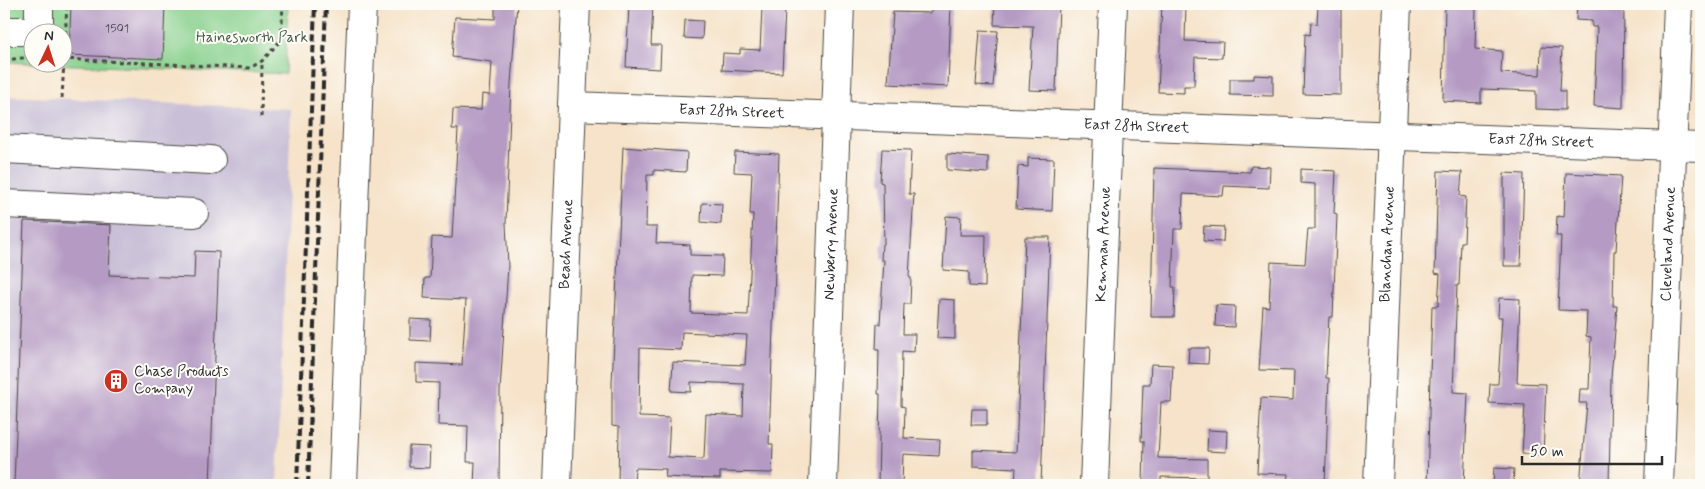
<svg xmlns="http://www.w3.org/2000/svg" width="1705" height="489" viewBox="0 0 1705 489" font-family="Mynerve,sans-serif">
	<rect width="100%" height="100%" fill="#fdfcf7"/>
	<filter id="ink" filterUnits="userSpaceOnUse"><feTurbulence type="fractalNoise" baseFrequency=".02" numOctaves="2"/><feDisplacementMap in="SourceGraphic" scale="10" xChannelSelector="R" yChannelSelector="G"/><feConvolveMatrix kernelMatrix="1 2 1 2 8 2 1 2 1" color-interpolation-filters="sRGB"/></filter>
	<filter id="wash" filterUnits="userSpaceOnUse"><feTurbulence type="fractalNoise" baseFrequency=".0096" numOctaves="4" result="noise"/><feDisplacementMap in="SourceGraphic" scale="20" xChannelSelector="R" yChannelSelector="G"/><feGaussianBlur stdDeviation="1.12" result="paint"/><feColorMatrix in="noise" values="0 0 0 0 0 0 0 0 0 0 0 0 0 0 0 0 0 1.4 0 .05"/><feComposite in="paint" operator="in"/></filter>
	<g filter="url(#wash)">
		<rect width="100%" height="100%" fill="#f6e3c9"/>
		<!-- industrial -->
		<polygon fill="#c9bfd7" points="4,96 291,109 277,485 4,485"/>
		<!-- green -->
		<path fill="#87d08c" stroke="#597e5c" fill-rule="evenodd" d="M4,4h284l-3,70 -281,-12zM32,32h30v30h-30z"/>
		<g id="blocks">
			<!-- building -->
			<g fill="#b59bc4" fill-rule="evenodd">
				<polygon points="71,4 165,4 163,59 69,55"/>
				<polygon points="495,4 517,4 511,83 506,223 508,266 500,391 499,485 474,485 475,462 467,462 468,426 438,425 439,383 416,382 416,363 462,365 466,300 424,298 425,278 430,278 432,237 452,238 458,129 452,129 453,109 481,110 482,94 490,95 492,62 452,57 455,17 495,19"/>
				<polygon points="629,4 653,4 651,45 661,45 660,69 626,67"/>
				<polygon points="931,4 951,4 948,87 888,84 893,12 931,13"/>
				<polygon points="995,4 1059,4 1056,91 1029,90 1033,26 994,25"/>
				<polygon points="1162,4 1186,4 1185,41 1223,42 1222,58 1195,57 1194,86 1184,86 1184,93 1158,92"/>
				<polygon points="1318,4 1341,4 1341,95 1303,94 1305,34 1310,35 1311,23 1317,24"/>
				<polygon points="1445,4 1465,4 1465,6 1476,7 1475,49 1502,51 1501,73 1540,75 1541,47 1562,48 1560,91 1565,91 1565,110 1536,109 1536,91 1481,89 1481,103 1443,101"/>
				<polygon points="1594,4 1624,4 1623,108 1594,106 1597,27 1592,27 1592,21 1576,20 1577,6 1594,7"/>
				<polygon points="762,8 785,9 782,73 722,70 723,53 740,54 740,49 760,50"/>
				<polygon points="685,20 703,21 702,39 684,38"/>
				<polygon points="980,30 998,31 993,86 976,85"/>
				<polygon points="1254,75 1273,76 1273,96 1230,95 1230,79 1254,79"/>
				<path d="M623,147l64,5 -1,20 -32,-2v5h-7l-1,52h11l-1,16 34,2v10l33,1 -1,20 -30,-1 -1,38 57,2 5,-101h-3l2,-41 -18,-1 1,-20 44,2 -10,290h4l-1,29 -52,-1v7l-35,-1 -20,-1 1,-8 -31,-1 -1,17h-16l1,-58 -7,-1v-43zM682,332l65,3 -2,30 -72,-3 -2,29 20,1v-10l53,2 -1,32 -37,-2 -2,44 -3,1 -33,-2 2,-39 -31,-1 1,-69 41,2z"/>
				<polygon points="882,149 911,150 909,194 914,194 909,277 911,278 910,304 904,304 903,334 915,334 914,352 902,351 901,406 905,407 904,438 940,440 939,456 903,454 902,485 878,485 880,394 878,394 879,350 876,350 877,324 880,324 884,260 881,260 882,244 884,244 883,183 880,182"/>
				<polygon points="947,154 988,157 988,173 947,170"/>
				<polygon points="1028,158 1054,159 1052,211 1016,209 1018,166 1028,167"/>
				<polygon points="1251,166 1270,167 1269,188 1224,186 1223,196 1183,194 1182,229 1174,229 1172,287 1175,287 1174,317 1151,317 1154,168 1250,172"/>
				<polygon points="1301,169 1336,171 1334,213 1337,214 1333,317 1329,317 1326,378 1329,378 1325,485 1287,485 1288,474 1257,473 1261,398 1293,400 1294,371 1259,370 1263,306 1269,307 1271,262 1305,264 1308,229 1315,229 1315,184 1301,183"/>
				<polygon points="1438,171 1462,172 1460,196 1466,197 1464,242 1461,242 1459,285 1457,285 1453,392 1468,393 1464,485 1427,485 1432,306 1438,306 1440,274 1435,273"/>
				<polygon points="1504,173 1524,174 1521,266 1504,266"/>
				<polygon points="1566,173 1621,176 1616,251 1614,251 1613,306 1617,306 1611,378 1609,485 1580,485 1587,403 1579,403 1580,389 1589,389 1591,337 1586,336 1587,311 1558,310 1561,236 1556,236 1557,216 1564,217"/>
				<polygon points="702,203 722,204 721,224 701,222"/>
				<polygon points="946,216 961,217 960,235 986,235 985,287 969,286 969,272 943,270"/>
				<polygon points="24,221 111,225 109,275 194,278 195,251 219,252 210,485 14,485"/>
				<polygon points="1204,226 1224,227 1223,242 1203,241"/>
				<polygon points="1025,237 1050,237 1041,485 1015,485 1016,468 973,466 973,450 1016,452"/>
				<polygon points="1499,298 1520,299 1517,383 1546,384 1543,455 1522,454 1525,405 1489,403 1490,384 1498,384 1502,317 1498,317"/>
				<polygon points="939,299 955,300 955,339 937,338"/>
				<polygon points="1216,305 1235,306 1234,327 1215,326"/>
				<polygon points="410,319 431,320 430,341 410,340"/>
				<polygon points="1189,348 1209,348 1208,364 1188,363"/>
				<polygon points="1151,364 1173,365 1171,402 1161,402 1158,458 1207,459 1207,478 1161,477 1161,485 1143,485 1144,441 1141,441 1143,384 1150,384"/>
				<polygon points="972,409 987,409 987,425 971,425"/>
				<polygon points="1208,430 1227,431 1226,452 1207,451"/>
				<polygon points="409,446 430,447 429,468 409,467"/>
				<polygon points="1494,468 1514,469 1513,485 1493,485"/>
			</g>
		</g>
	</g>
	<g filter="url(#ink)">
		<use href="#blocks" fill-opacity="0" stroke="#494743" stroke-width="1"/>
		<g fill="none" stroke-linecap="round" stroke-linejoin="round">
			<!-- minor casing -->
			<g stroke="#494743" stroke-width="30">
				<g id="minor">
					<polyline points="4,31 27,31 39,25 39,4"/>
					<path id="s1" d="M572,106l1129,41"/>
					<polyline points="4,149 211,160"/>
					<polyline points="4,204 194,213"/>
					<polyline points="343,485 362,4"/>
					<path id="s2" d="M557,485l19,-481"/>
					<path id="s3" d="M823,485l17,-481"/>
					<path id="s4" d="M1094,485l19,-481"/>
					<path id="s5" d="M1378,485l19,-481"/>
					<path id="s6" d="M1659,485l19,-481"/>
				</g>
			</g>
			<!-- path -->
			<g stroke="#494743" stroke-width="3" stroke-dasharray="4 4" stroke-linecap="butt">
				<polyline points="62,59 250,68 262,61 281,40 283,4"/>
				<polyline points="4,60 32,57"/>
				<polyline points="62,98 67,4"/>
				<polyline points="261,117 262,62"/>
			</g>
			<!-- minor -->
			<use href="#minor" stroke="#fff" stroke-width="28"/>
			<!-- rail -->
			<g stroke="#2b2b2b" stroke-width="4" stroke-dasharray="8 4" stroke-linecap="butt">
				<polyline points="297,485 315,4"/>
				<polyline points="308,485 326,4"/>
			</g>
		</g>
	</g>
	<!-- icons -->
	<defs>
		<g id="building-disc" transform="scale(1.25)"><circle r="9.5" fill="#c8321e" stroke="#fdfcf7"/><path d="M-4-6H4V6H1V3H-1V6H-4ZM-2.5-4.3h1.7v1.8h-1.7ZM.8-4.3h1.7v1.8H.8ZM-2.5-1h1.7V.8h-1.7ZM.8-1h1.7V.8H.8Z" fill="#fff"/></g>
	</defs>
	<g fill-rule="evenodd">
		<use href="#building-disc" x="116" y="381"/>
	</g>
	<g text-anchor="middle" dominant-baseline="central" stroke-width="4" stroke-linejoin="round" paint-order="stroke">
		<!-- number labels -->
		<g font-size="12" fill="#4e4751">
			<text x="117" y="29">1501</text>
		</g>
		<!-- park labels -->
		<g font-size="15" fill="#475d48" stroke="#fdfcf7">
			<text x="252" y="38">Hainesworth Park</text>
		</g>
		<!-- street labels -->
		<g font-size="15" fill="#2b2b2b" stroke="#fdfcf7">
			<text stroke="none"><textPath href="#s1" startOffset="160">East 28th Street</textPath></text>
			<text stroke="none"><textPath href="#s1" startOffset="565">East 28th Street</textPath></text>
			<text stroke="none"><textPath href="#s1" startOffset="970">East 28th Street</textPath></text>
			<text stroke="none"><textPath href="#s2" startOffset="241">Beach Avenue</textPath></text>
			<text stroke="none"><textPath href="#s3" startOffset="241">Newberry Avenue</textPath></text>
			<text stroke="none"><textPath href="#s4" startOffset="241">Kemman Avenue</textPath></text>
			<text stroke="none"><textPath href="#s5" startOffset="241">Blanchan Avenue</textPath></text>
			<text stroke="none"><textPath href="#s6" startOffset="241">Cleveland Avenue</textPath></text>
		</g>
		<!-- poi labels -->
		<g font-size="15" fill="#2b2b2b" stroke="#fdfcf7" text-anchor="start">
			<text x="134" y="372">Chase Products<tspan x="134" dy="17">Company</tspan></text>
		</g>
	</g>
	<!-- margin -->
	<rect width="1705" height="489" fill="none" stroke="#fdfcf7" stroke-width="20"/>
	<!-- north arrow -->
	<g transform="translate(48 48) rotate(4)"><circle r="24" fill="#fdfcf7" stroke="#a9a8a5"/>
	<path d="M0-4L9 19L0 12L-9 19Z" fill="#c8321e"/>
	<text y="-8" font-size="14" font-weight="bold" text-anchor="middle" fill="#2b2b2b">N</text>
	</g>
	<!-- scale -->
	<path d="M1522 456v8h140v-8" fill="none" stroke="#2b2b2b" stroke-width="2.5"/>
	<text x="1530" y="456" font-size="15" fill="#2b2b2b" stroke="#fdfcf7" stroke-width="4" paint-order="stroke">50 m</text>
</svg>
